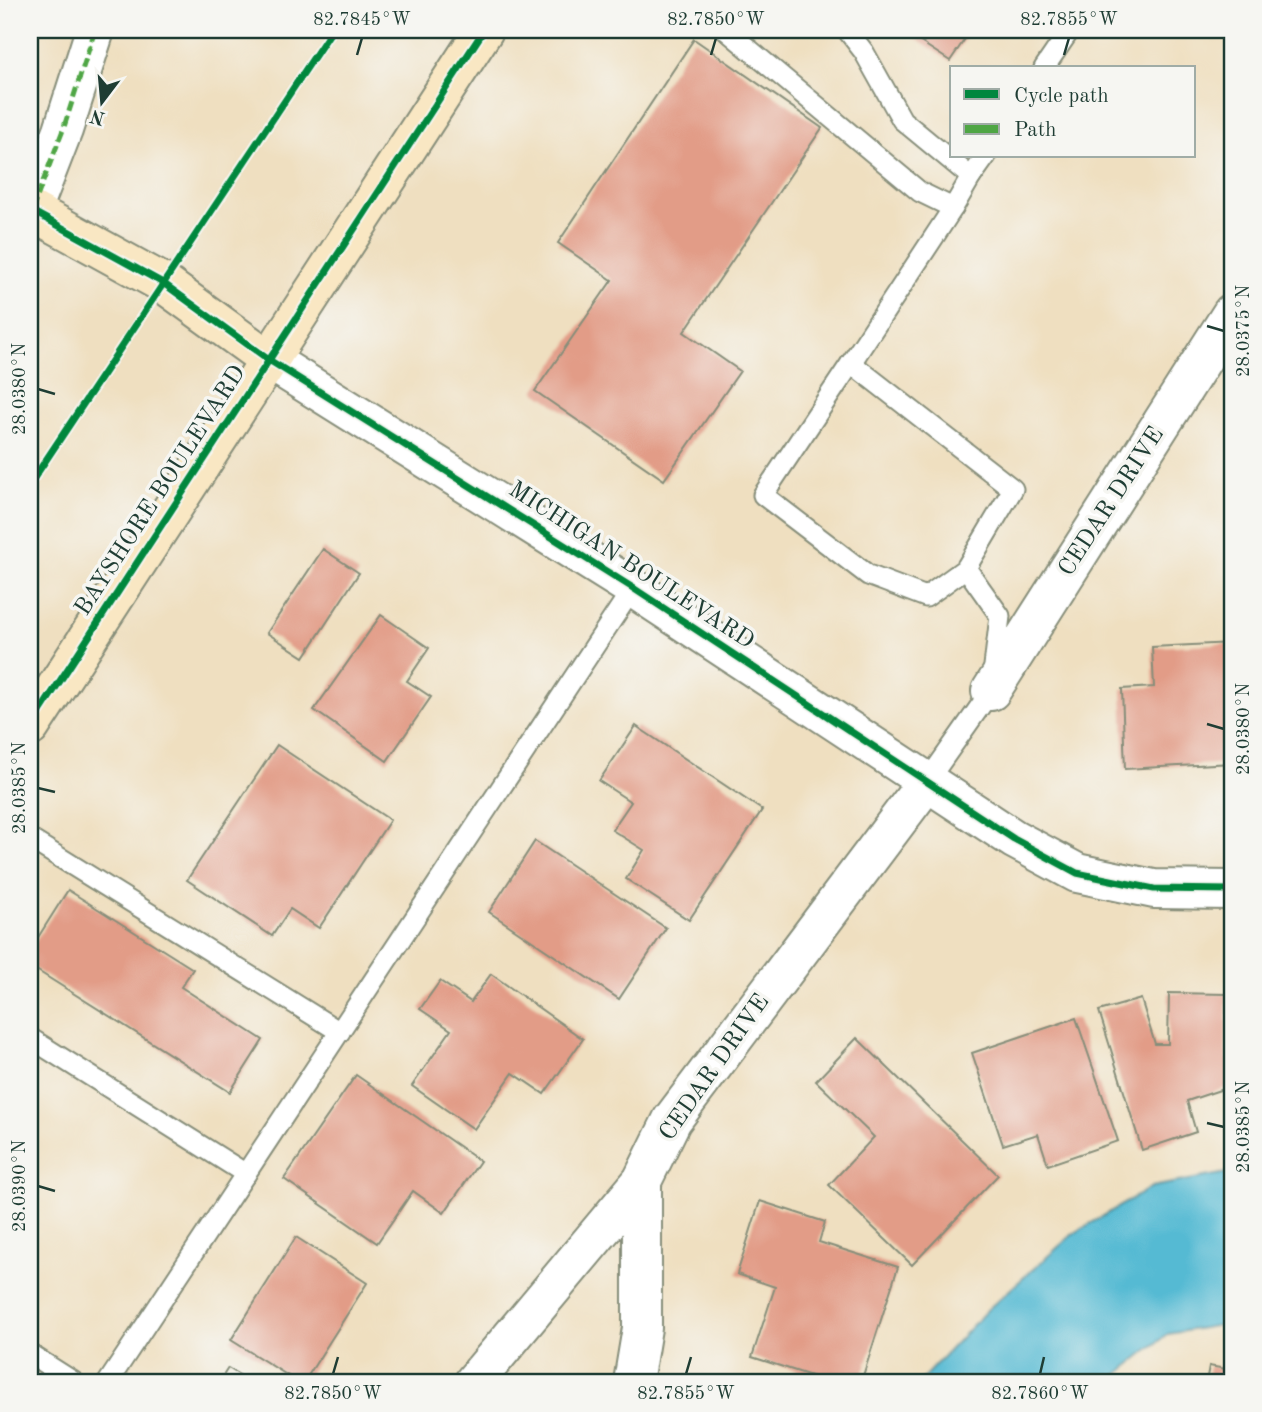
<svg xmlns="http://www.w3.org/2000/svg" width="1262" height="1412" viewBox="0 0 1262 1412" font-family="'Old Standard TT',serif">
	<rect width="100%" height="100%" fill="#f6f6f2"/>
	<filter id="ink" filterUnits="userSpaceOnUse"><feTurbulence type="fractalNoise" baseFrequency=".0143" numOctaves="2"/><feDisplacementMap in="SourceGraphic" scale="14" xChannelSelector="R" yChannelSelector="G"/><feConvolveMatrix kernelMatrix="1 2 1 2 8 2 1 2 1" color-interpolation-filters="sRGB"/></filter>
	<filter id="wash" filterUnits="userSpaceOnUse"><feTurbulence type="fractalNoise" baseFrequency=".00686" numOctaves="4" result="noise"/><feDisplacementMap in="SourceGraphic" scale="28" xChannelSelector="R" yChannelSelector="G"/><feGaussianBlur stdDeviation="1.57" result="paint"/><feColorMatrix in="noise" values="0 0 0 0 0 0 0 0 0 0 0 0 0 0 0 0 0 1.4 0 .05"/><feComposite in="paint" operator="in"/></filter>
	<g filter="url(#wash)">
		<rect width="100%" height="100%" fill="#efdfc0"/>
		<!-- water -->
		<polygon fill="#55bad3" stroke="#3a7c84" stroke-width="2" points="1232,1172 1232,1323 1168,1334 1108,1382 921,1382 922,1379 987,1310 1073,1234 1152,1187"/>
		<g id="blocks">
			<!-- building -->
			<g fill="#e29c87">
				<polygon points="902,30 971,30 950,61"/>
				<polygon points="694,39 822,128 684,332 740,371 664,480 535,391 612,280 558,243"/>
				<polygon points="323,549 359,573 304,657 267,633"/>
				<polygon points="381,615 429,648 407,681 431,697 387,761 314,710"/>
				<polygon points="1232,643 1232,763 1125,769 1122,689 1154,687 1152,647"/>
				<polygon points="636,726 762,810 689,920 626,879 644,850 612,830 631,802 599,781"/>
				<polygon points="277,745 390,820 319,928 290,909 272,936 187,880"/>
				<polygon points="535,841 666,928 619,999 489,912"/>
				<polygon points="68,890 193,969 181,987 263,1040 230,1092 30,966 30,950"/>
				<polygon points="491,974 583,1039 544,1094 513,1073 474,1129 412,1086 451,1030 420,1009 440,981 471,1002"/>
				<polygon points="1169,993 1227,994 1226,1052 1232,1072 1232,1086 1187,1101 1196,1132 1142,1150 1099,1011 1141,999 1155,1044 1168,1044"/>
				<polygon points="1076,1018 1118,1141 1048,1165 1038,1134 1003,1145 972,1053"/>
				<polygon points="857,1038 998,1175 912,1265 829,1185 874,1137 816,1081"/>
				<polygon points="356,1075 480,1161 444,1213 413,1191 377,1243 284,1179"/>
				<polygon points="760,1201 825,1222 819,1242 898,1267 861,1382 830,1382 752,1357 775,1287 737,1274"/>
				<polygon points="296,1237 367,1283 304,1382 298,1382 231,1340"/>
				<polygon points="1209,1366 1232,1370 1232,1382 1206,1382"/>
				<polygon points="228,1368 251,1382 219,1382"/>
			</g>
		</g>
	</g>
	<g filter="url(#ink)">
		<use href="#blocks" fill-opacity="0" stroke="#878e7a" stroke-width="2"/>
		<g fill="none" stroke-linecap="round" stroke-linejoin="round">
			<!-- lane casing -->
			<g stroke="#878e7a" stroke-width="23">
				<g id="lane">
					<polyline points="726,30 920,192 953,208 971,177 902,120 864,52 847,30"/>
					<polyline points="1044,68 1070,30"/>
					<polyline points="971,177 986,156"/>
					<polyline points="851,363 953,208"/>
					<polyline points="926,783 991,691 1000,616 966,568 926,597 868,575 763,495 851,363 1013,489 966,568"/>
					<polyline points="30,839 340,1032"/>
					<polyline points="30,1038 246,1174"/>
					<polyline points="30,1354 74,1382"/>
					<polyline points="108,1382 633,588"/>
				</g>
			</g>
			<!-- street casing -->
			<g stroke="#878e7a" stroke-width="42">
				<g id="street">
					<polyline points="32,210 63,130 95,30"/>
					<polyline points="269,360 633,588 1014,839 1077,873 1154,889 1232,890"/>
					<polyline points="991,691 1232,313"/>
					<polyline points="474,1382 642,1181 672,1120 926,783"/>
					<polyline points="633,1382 642,1328 642,1181"/>
				</g>
			</g>
			<!-- secondary casing -->
			<g stroke="#878e7a" stroke-width="42">
				<g id="secondary">
					<polyline points="30,210 163,283 269,360"/>
					<polyline points="30,727 484,30"/>
				</g>
			</g>
			<!-- lane -->
			<use href="#lane" stroke="#fff" stroke-width="19"/>
			<!-- street -->
			<use href="#street" stroke="#fff" stroke-width="38"/>
			<!-- secondary -->
			<use href="#secondary" stroke="#f9e7c3" stroke-width="38"/>
			<!-- quiet -->
			<polyline stroke="#4fa644" stroke-width="5" stroke-dasharray="10 5" stroke-linecap="butt" points="32,210 63,130 95,30"/>
			<!-- cycleway casing -->
			<g stroke="#f6f6f2" stroke-width="11">
				<g id="cycleway">
					<polyline points="30,210 163,283 269,360 633,588 1014,839 1077,873 1154,889 1232,890"/>
					<polyline points="30,484 332,30"/>
					<polyline points="30,727 484,30"/>
				</g>
			</g>
			<!-- cycleway -->
			<use href="#cycleway" stroke="#00873e" stroke-width="7"/>
		</g>
	</g>
	<!-- ticks -->
	<path fill="none" stroke="#1f3d34" stroke-width="2.5" d="M357,55l5,-17M711,55l5,-17M1064,55l5,-17M1207,326l17,5M38,389l17,5M1207,724l17,5M38,788l17,4M1207,1123l17,4M38,1186l17,5M333,1374l5,-17M686,1374l5,-17M1040,1374l4,-17"/>
	<g text-anchor="middle" dominant-baseline="central" stroke-width="7" stroke-linejoin="round" paint-order="stroke">
		<!-- street labels -->
		<g font-size="24" fill="#1f3d34" stroke="#f6f6f2">
			<text transform="translate(161 491) rotate(-57)">BAYSHORE BOULEVARD</text>
			<text transform="translate(1112 502) rotate(-57)">CEDAR DRIVE</text>
			<text transform="translate(631 566) rotate(33)">MICHIGAN BOULEVARD</text>
			<text transform="translate(715 1068) rotate(-55)">CEDAR DRIVE</text>
		</g>
	</g>
	<!-- margin -->
	<rect width="1262" height="1412" fill="none" stroke="#f6f6f2" stroke-width="77"/>
	<!-- legend -->
	<rect x="950" y="66" width="245" height="91" fill="#f6f6f2" stroke="#a0aca6" stroke-width="2"/>
	<rect x="964" y="89" width="35" height="10" fill="#00873e" stroke="#a0aca6" stroke-width="2"/>
	<text x="1014" y="102" font-size="21" fill="#1f3d34">Cycle path</text>
	<rect x="964" y="124" width="35" height="10" fill="#4fa644" stroke="#a0aca6" stroke-width="2"/>
	<text x="1014" y="136" font-size="21" fill="#1f3d34">Path</text>
	<!-- north arrow -->
	<g transform="translate(102 102) rotate(196)" stroke="#f6f6f2" stroke-width="5" paint-order="stroke">
	<path d="M0-5L12 26L0 18L-12 26Z" fill="#1f3d34"/>
	<text y="-10" font-size="19" font-weight="bold" text-anchor="middle" fill="#1f3d34">N</text>
	</g>
	<rect x="38" y="38" width="1186" height="1336" fill="none" stroke="#1f3d34" stroke-width="2.5"/>
	<g font-size="18" text-anchor="middle" fill="#1f3d34">
		<text x="362" y="25">82.7845°W</text>
		<text x="716" y="25">82.7850°W</text>
		<text x="1069" y="25">82.7855°W</text>
		<text transform="translate(1243 331) rotate(-90)" y="6">28.0375°N</text>
		<text transform="translate(19 389) rotate(-90)" y="6">28.0380°N</text>
		<text transform="translate(1243 729) rotate(-90)" y="6">28.0380°N</text>
		<text transform="translate(19 788) rotate(-90)" y="6">28.0385°N</text>
		<text transform="translate(1243 1127) rotate(-90)" y="6">28.0385°N</text>
		<text transform="translate(19 1186) rotate(-90)" y="6">28.0390°N</text>
		<text x="333" y="1399">82.7850°W</text>
		<text x="686" y="1399">82.7855°W</text>
		<text x="1040" y="1399">82.7860°W</text>
	</g>
</svg>
